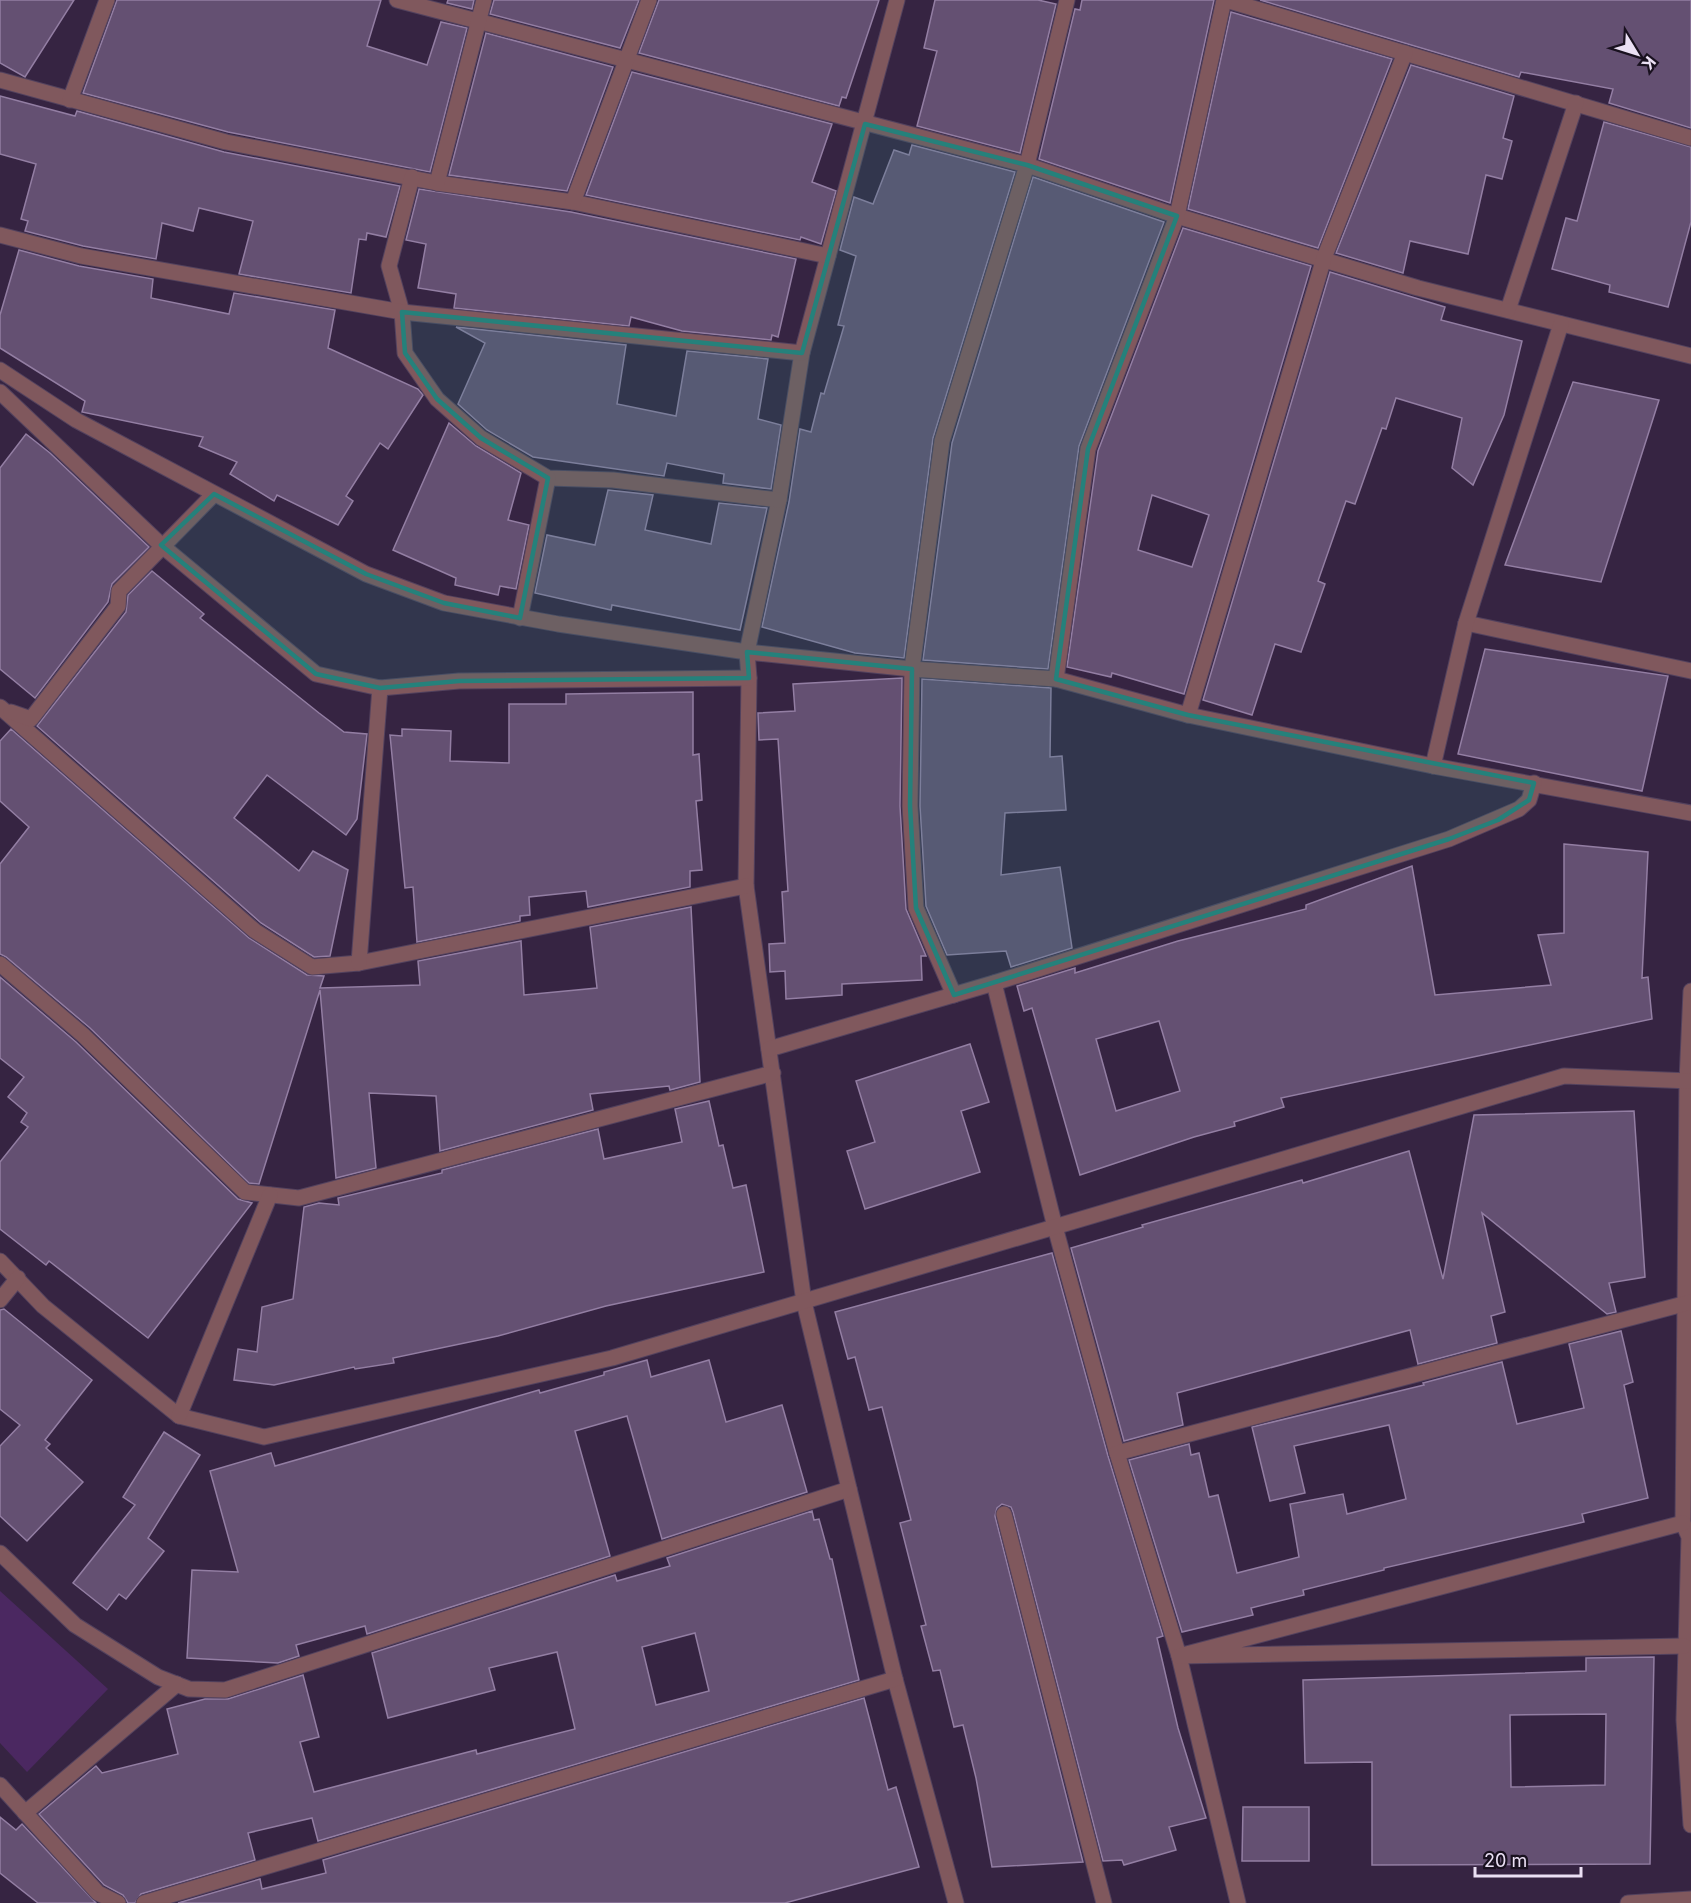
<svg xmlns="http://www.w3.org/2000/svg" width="1691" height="1903" viewBox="0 0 1691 1903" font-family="Inter,sans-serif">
	<rect width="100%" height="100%" fill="#362442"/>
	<!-- green -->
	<polygon fill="#4b2861" points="0,1591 108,1689 27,1772 0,1743"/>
	<!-- building -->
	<g fill="#645072" stroke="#937ea3" stroke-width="1.5" fill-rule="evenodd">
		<polygon points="0,0 74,0 25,77 0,63"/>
		<polygon points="117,0 381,0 367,46 427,65 441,22 467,28 430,172 228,132 83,93"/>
		<polygon points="448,0 474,0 472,9 447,3"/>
		<polygon points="494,0 639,0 620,48 490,14"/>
		<polygon points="659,0 879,0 846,98 842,97 839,106 639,53"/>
		<polygon points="935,0 1038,0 1056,4 1020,153 917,126 937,51 924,48"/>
		<polygon points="1082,0 1214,0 1170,203 1039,159 1075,9 1080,10"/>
		<polygon points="1260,0 1691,0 1691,128 1609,103 1613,89 1521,72 1519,77"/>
		<polygon points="1231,12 1392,59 1318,248 1188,209"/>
		<polygon points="486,33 613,67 567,191 449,175"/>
		<polygon points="1411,65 1514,96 1503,138 1512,141 1502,179 1486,175 1468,254 1410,241 1403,273 1336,253"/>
		<polygon points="632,72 832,124 812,182 836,191 821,244 801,237 800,240 586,195"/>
		<polygon points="0,96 75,116 77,111 224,152 400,186 386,237 367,233 366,240 359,239 351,293 239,274 253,221 199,208 193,231 162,223 156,259 83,246 25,231 28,221 21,219 36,164 0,154"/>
		<polygon points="1604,122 1691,147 1691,222 1668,307 1609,292 1610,285 1552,269 1566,218 1577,221"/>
		<polygon points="912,145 1015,172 933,438 904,658 855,653 762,627 789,502 800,429 811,432 821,393 824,394 844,326 838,325 856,256 840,250 854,197 873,204 894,150 909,155"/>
		<polygon points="1033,177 1164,222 1079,446 1048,669 923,660 952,443"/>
		<polygon points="419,189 571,212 796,259 778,337 772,335 771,340 682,331 631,317 629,326 454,308 456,294 418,288 426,244 406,240"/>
		<path d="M1183,228l128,38 -127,428 -72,-21 -1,4 -44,-10 31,-216zM1152,495l57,20 -17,52 -54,-17z"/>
		<polygon points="19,250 79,266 153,279 151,298 229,314 234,293 335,310 328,348 418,389 423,395 388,449 380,443 346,496 353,501 338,525 277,495 274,501 230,474 237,462 199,446 203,437 82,412 85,401 0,348 0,315"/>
		<polygon points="1330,272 1445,307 1441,320 1522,341 1504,415 1473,485 1452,468 1462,418 1396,398 1386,429 1382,428 1355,504 1346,501 1318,581 1325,584 1301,652 1275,644 1252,715 1203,700"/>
		<polygon points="456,327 626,345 617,404 676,416 687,351 768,359 758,419 781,425 771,489 723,483 724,474 667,463 664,476 533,457 487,430 458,404 485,343"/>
		<polygon points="1573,382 1659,400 1601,582 1505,565"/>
		<polygon points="449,423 476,446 521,473 508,520 529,525 516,589 500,586 498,595 455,585 456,578 393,550"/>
		<polygon points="26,434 50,453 149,547 112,584 108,602 35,698 0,669 0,468"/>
		<polygon points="608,490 653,495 645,530 711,544 719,503 767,508 740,630 612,605 611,610 535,593 547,535 595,545"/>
		<polygon points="152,571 204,614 200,618 319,713 344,732 367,734 357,819 346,835 267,775 234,818 299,871 313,851 348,870 330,956 314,957 261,923 37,726 126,612 128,595"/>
		<polygon points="1485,649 1668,676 1642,791 1458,754"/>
		<polygon points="902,678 900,806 906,909 926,956 921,956 922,980 842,984 842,995 786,999 785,971 770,972 769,944 785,943 782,892 788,891 778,739 759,740 758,713 795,711 793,684"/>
		<polygon points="922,679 1051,688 1050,757 1062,756 1066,810 1005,813 1001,875 1060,867 1072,948 1011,967 1006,951 947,955 926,906 920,806"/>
		<polygon points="693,692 693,755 699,754 702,800 696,801 702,870 690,871 690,887 588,907 586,891 529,897 530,915 520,916 520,921 417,942 413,887 405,888 390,735 402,736 402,729 451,731 450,761 509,763 509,704 566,704 566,694"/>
		<polygon points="11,729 249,938 307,975 324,976 320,988 420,985 418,961 521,941 524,995 597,988 590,927 691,907 700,1082 670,1090 669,1086 590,1094 593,1110 440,1151 436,1096 369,1093 376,1168 336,1178 320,990 259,1184 249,1183 90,1028 6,957 0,954 0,864 29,827 0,801 0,741"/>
		<path d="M1564,844l84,8 -6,126 6,-1 4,42 -371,79 3,9 -50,15 1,4 -41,11 -114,38 -48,-167 -8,3 -7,-25 58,-18v5l103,-32 128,-32v-4l106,-39 23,129 116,-10 -13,-50 26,-2zM1159,1021l21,70 -64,20 -20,-72z"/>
		<polygon points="0,977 76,1042 238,1199 252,1203 148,1338 49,1261 46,1265 0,1229 0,1162 28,1127 21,1122 27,1113 8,1097 24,1077 0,1058"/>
		<polygon points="970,1044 989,1102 961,1111 980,1172 865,1209 847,1151 875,1142 856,1081"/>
		<polygon points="709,1101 719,1146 723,1145 733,1188 746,1185 764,1272 606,1306 498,1336 393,1358 394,1363 355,1369 354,1367 274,1385 234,1380 238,1349 257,1352 262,1307 293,1299 304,1207 319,1203 339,1205 338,1198 442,1173 442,1170 598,1129 604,1159 682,1142 675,1109"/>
		<polygon points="1634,1111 1645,1277 1609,1283 1616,1312 1607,1314 1482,1213 1505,1312 1491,1316 1497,1343 1418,1364 1410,1330 1177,1393 1183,1425 1124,1441 1071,1248 1143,1227 1142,1225 1302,1180 1303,1183 1409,1151 1443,1279 1474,1115"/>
		<polygon points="1052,1253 1108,1456 1163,1636 1157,1638 1178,1728 1206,1818 1169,1827 1176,1850 1124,1865 1122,1860 1103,1861 1013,1512 1011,1507 1002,1504 997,1508 995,1516 1083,1862 992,1867 976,1778 963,1725 954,1727 940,1670 933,1671 921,1626 926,1625 900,1523 911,1520 882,1407 869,1410 855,1357 848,1359 835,1312"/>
		<polygon points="4,1309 92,1380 45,1440 50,1444 46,1448 83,1482 27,1541 0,1516 0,1446 20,1425 0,1409 0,1310"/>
		<polygon points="1621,1331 1633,1382 1624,1385 1648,1498 1582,1514 1584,1522 1384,1568 1384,1570 1303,1590 1304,1595 1251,1608 1253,1615 1182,1632 1129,1460 1189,1444 1191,1455 1199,1453 1209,1497 1218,1495 1237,1573 1299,1557 1290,1504 1343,1494 1347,1514 1406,1499 1389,1425 1294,1446 1305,1493 1270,1501 1252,1427 1424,1385 1423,1383 1502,1362 1517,1424 1584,1408 1569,1344"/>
		<polygon points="647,1360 651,1377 709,1360 726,1422 782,1405 807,1492 662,1539 627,1416 575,1431 610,1556 367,1634 365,1626 296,1645 299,1656 278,1663 187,1658 192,1570 238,1572 210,1471 271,1453 275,1466 539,1390 540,1393 604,1375 604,1372"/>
		<polygon points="164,1432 200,1455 148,1538 164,1551 126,1599 119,1594 107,1610 73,1583 135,1505 123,1497"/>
		<path d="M812,1511l2,9 5,-1 11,40h2l27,121 -541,161 -6,-23 -64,15 7,27 -114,34 -6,9h-7l-5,-8 -19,-10 -65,-71 57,-48 6,7 76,-19 -11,-45 38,-10h23l75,-24 16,62 -19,5 14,50 162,-42 1,4 98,-25 -18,-77 -68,16 6,22 -107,28 -16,-65 243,-78 2,6 53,-15 -3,-8zM695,1633l14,58 -53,14 -14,-58z"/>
		<path d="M1654,1657l-4,207 -278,1v-103l-67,1 -2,-83 283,-9v-13zM1606,1714l-1,71 -94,2 -1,-72z"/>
		<polygon points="864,1698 888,1790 896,1787 919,1867 785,1903 178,1903 260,1879 262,1889 326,1873 323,1860"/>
		<polygon points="1243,1807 1309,1807 1309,1861 1242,1861"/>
		<polygon points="0,1817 16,1830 22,1824 96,1903 38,1903 0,1873"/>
	</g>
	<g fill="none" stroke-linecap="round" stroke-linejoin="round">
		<!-- service casing -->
		<g stroke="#53425e" stroke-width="17">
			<polyline id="service" points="1466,623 1691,671"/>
		</g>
		<!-- minor casing -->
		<g stroke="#53425e" stroke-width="17">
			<g id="minor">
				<polyline points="397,0 1027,165 1177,216 1418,288 1691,356"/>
				<polyline points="897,0 802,353 779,500 747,652 749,678 746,886 804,1302 895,1679 956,1903"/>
				<polyline points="1226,0 1691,138"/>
				<polyline points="0,80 226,142 437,183 573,202 828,256"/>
				<polyline points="70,100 107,0"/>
				<polyline points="412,177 389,266 402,312 405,353 437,399 481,438 548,478 613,480 779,500"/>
				<polyline points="437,183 484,0"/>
				<polyline points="573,202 649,0"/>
				<polyline points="0,235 81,256 402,312 802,353"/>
				<polyline points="1508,310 1576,103"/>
				<polyline points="0,370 76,420 366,574 444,603 558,624 747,652 912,669 1056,679 1188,715 1433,766 1691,813"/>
				<polyline points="0,392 161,545 316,674 380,688 459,681 749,678"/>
				<polyline points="520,618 548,478"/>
				<polyline points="1056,679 1088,449 1177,216 1224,0"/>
				<polyline points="0,707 255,931 312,967 359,963 746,886"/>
				<polyline points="11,712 31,719 118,606 119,591 214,494"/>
				<polyline points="1188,715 1324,258 1405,53"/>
				<polyline points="1433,766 1466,623 1561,324"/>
				<polyline points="359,963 380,688"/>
				<polyline points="0,964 83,1035 245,1192 299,1198 773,1073"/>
				<polyline points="994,983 1055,1227 1117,1453 1179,1656 1238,1903"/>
				<polyline points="1691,991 1687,1081 1683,1523 1689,1537 1684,1720 1691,1825"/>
				<polyline points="954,995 916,908 910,806 912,669 942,441 1027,165 1067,0"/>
				<polyline points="769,1049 994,983 1449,839 1519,809 1529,800 1534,783"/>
				<polyline points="0,1261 43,1306 179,1416 264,1437 612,1358 1564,1076 1691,1081"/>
				<polyline points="0,1300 18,1278"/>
				<polyline points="179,1416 270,1195"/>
				<polyline points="1117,1453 1691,1302"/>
				<polyline points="1004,1514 1104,1903"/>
				<polyline points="1683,1523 1179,1656 1684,1646"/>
				<polyline points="0,1553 75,1625 158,1677 189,1689 225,1690 849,1489"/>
				<polyline points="0,1785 98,1893 118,1903"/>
				<polyline points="25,1813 177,1684"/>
				<polyline points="144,1903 895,1679"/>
			</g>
		</g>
		<!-- tertiary casing -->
		<g stroke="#53425e" stroke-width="17">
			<polyline id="tertiary" points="1628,1903 1691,1899"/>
		</g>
		<!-- service -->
		<use href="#service" stroke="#80585d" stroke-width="15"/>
		<!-- minor -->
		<use href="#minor" stroke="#80585d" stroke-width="15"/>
		<!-- tertiary -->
		<use href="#tertiary" stroke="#80585d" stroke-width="15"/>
	</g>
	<!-- marked area -->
	<path fill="#25817b" fill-opacity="0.2" stroke="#25817b" stroke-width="4.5" stroke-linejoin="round" d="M865,124l162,41 150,51 -89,233 -32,230 132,36 346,68 -5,17 -31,20 -49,19 -495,156 -38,-87 -6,-102 2,-137 -165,-17 2,26 -290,3 -79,7 -64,-14 -155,-129 53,-51 152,80 78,29 76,15 28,-140 -67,-40 -44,-39 -32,-46 -3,-41 400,41z"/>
	<!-- north arrow -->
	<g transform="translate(1637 54) rotate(128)" stroke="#19111f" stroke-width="4.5" paint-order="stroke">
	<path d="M0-4.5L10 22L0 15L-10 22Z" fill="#ebe0f4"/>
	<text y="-9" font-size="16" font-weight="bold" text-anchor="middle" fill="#ebe0f4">K</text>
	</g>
	<!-- scale -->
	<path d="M1475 1867v9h106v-9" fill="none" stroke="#ebe0f4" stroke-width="3"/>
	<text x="1484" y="1867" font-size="18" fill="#ebe0f4" stroke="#19111f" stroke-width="4.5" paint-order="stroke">20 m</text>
</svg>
